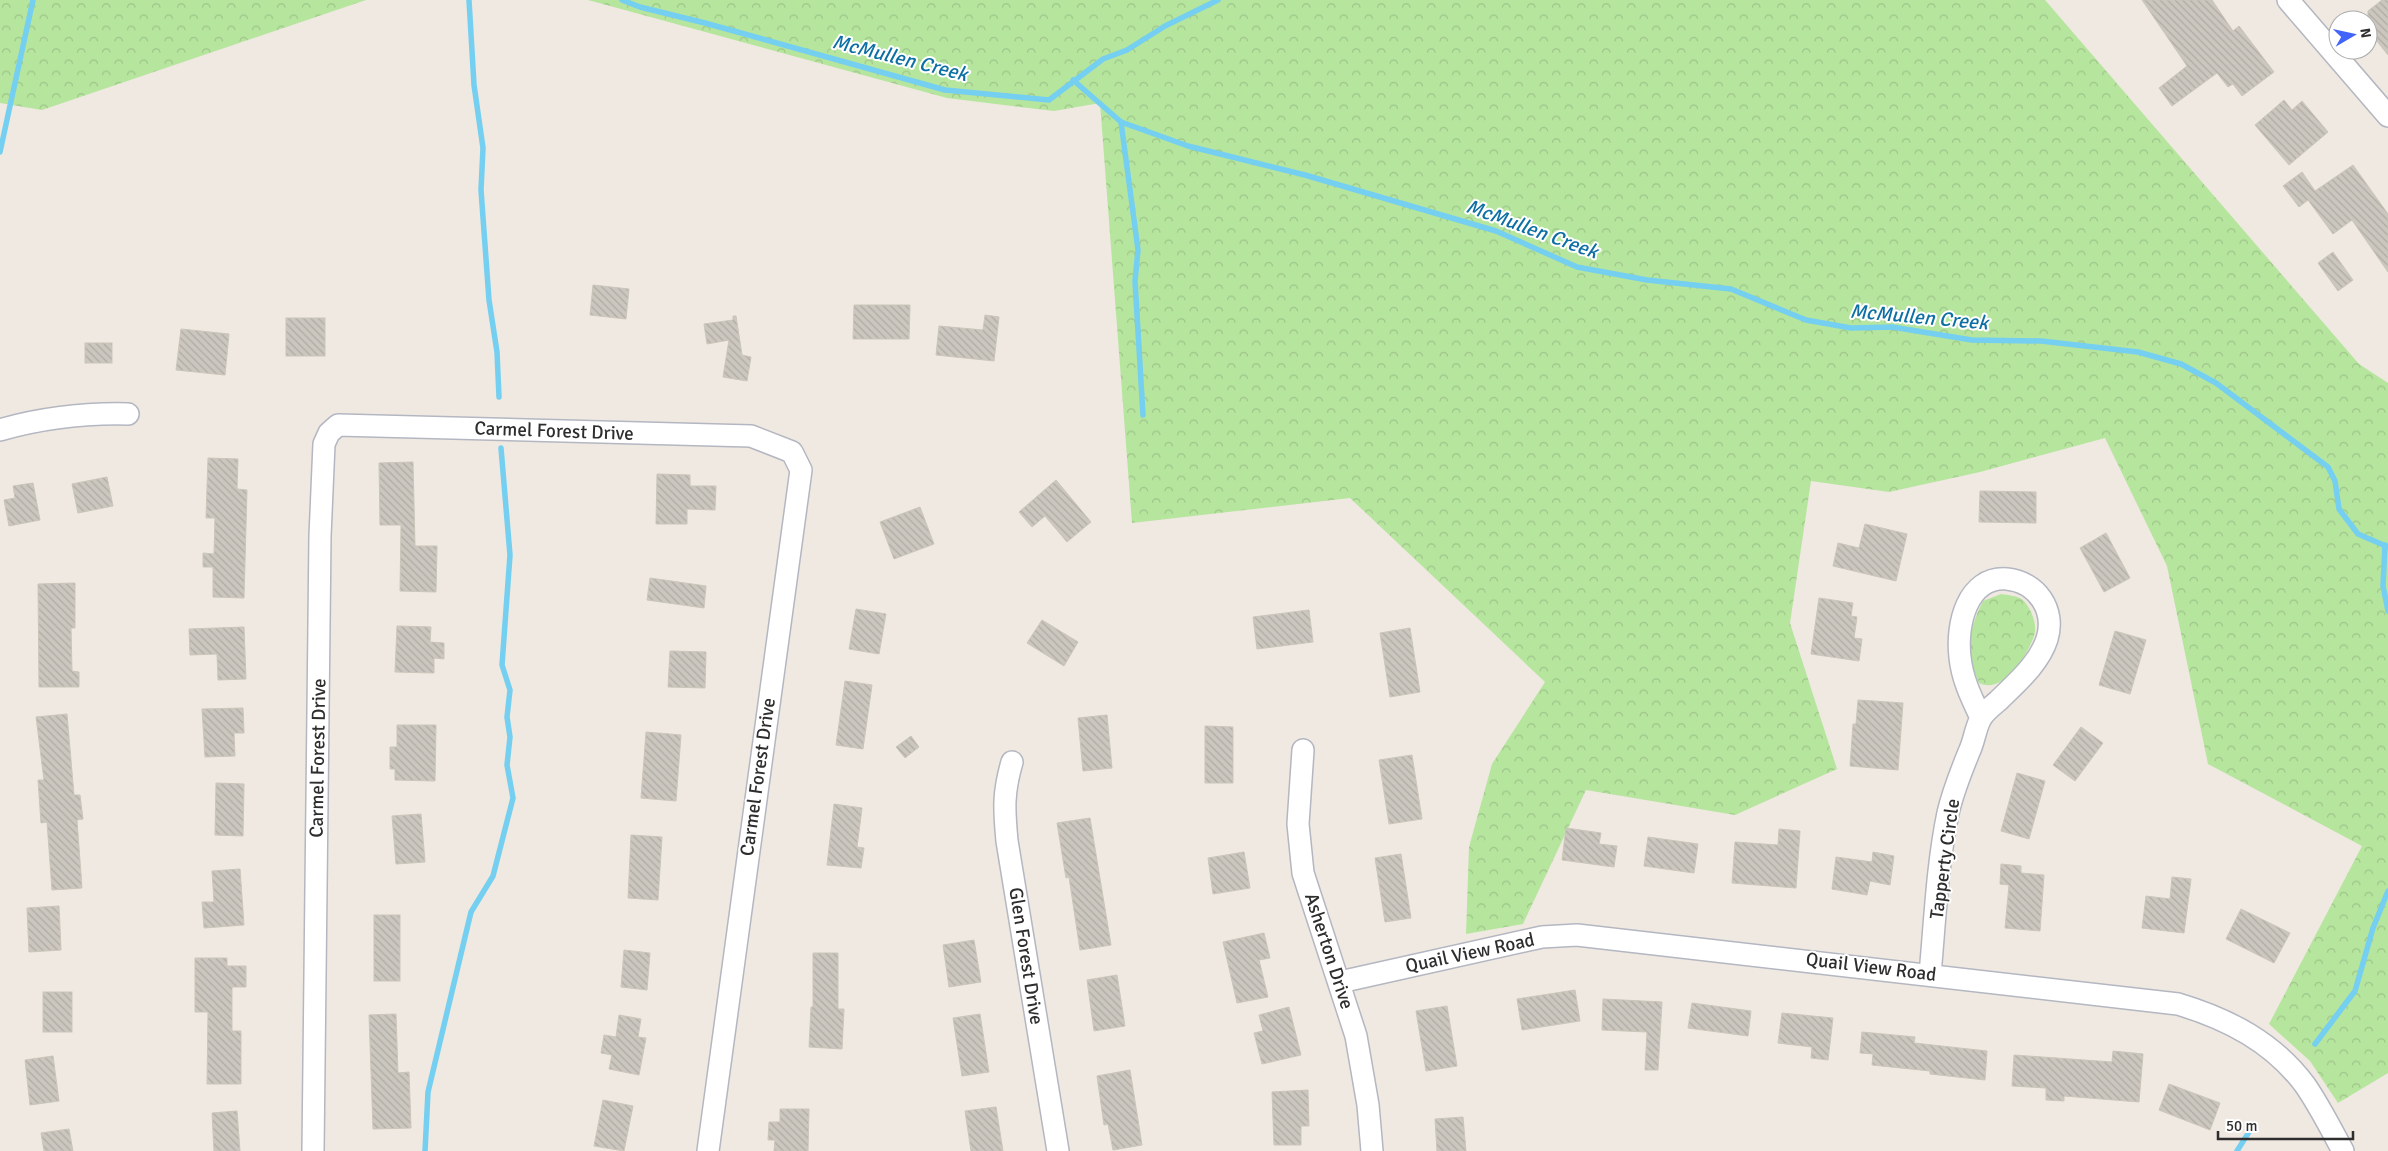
<svg xmlns="http://www.w3.org/2000/svg" width="2388" height="1151" viewBox="0 0 2388 1151" font-family="Signika,sans-serif">
	<defs>
		<pattern id="forest-crowns" width="20" height="18" patternUnits="userSpaceOnUse" patternTransform="scale(1.25)"><rect width="20" height="18" fill="#b6e59e"/><path d="M2 6a3 3 0 1 1 6 0M12 15a3 3 0 1 1 6 0" fill="none" stroke="#9dc588"/></pattern>
		<pattern id="building-back-hatch" width="6" height="6" patternUnits="userSpaceOnUse" patternTransform="scale(1.25)"><rect width="6" height="6" fill="#cbc7bf"/><path d="M-1 5l2 2M0 0l6 6M5-1l2 2" fill="none" stroke="#afaba4"/></pattern>
	</defs>
	<rect width="100%" height="100%" fill="#efe9e1"/>
	<!-- forest -->
	<g fill="url(#forest-crowns)">
		<polygon points="0,0 366,0 42,110 0,103"/>
		<polygon points="588,0 2045,0 2359,364 2388,383 2388,1073 2338,1103 2310,1061 2269,1024 2362,846 2208,764 2167,566 2105,438 1980,472 1889,492 1811,481 1790,623 1837,769 1735,815 1586,790 1523,924 1466,934 1469,847 1492,764 1545,682 1350,498 1132,523 1100,103 1054,111 947,98"/>
		<path d="M2001,594c7,1 17,2 22,6 8,8 15,25 11,36 -7,20 -31,59 -55,47 -14,-31 -11,-52 4,-82z"/>
	</g>
	<g fill="none" stroke-linecap="round" stroke-linejoin="round">
		<!-- stream -->
		<g stroke="#75cff0" stroke-width="5.5">
			<polyline points="469,0 474,85 483,148 481,190 489,300 497,352 499,397"/>
			<polyline points="622,0 640,7 705,23 945,90 1049,100 1103,59 1127,50 1165,26 1218,0"/>
			<polyline points="1073,80 1121,122 1188,146 1305,175 1496,231 1577,267 1647,280 1731,289 1806,320 1851,328 1892,327 1972,340 2041,341 2138,352 2181,364 2216,383 2328,467 2335,481 2339,509 2358,534 2388,547"/>
			<polyline points="1121,122 1138,250 1135,281 1143,415"/>
			<polyline points="0,152 33,0"/>
			<polyline points="2385,545 2383,586 2388,611"/>
			<polyline points="2315,1044 2355,991 2373,928 2388,891"/>
			<polyline points="425,1151 428,1092 471,912 493,876 513,798 507,765 510,737 507,717 510,690 502,665 510,555 501,448"/>
			<polyline points="2237,1151 2254,1124"/>
		</g>
	</g>
	<!-- building -->
	<g fill="url(#building-back-hatch)" stroke="#cbc5ba">
		<polygon points="2142,0 2212,0 2233,31 2239,26 2274,72 2242,96 2233,84 2228,87 2217,73 2172,106 2159,88 2187,66"/>
		<polygon points="2382,0 2388,0 2388,55 2368,30 2368,11"/>
		<polygon points="2284,100 2292,110 2302,101 2328,132 2289,165 2255,125"/>
		<polygon points="2353,165 2388,214 2388,272 2352,220 2333,234 2308,200 2299,207 2283,186 2302,172 2315,191"/>
		<polygon points="2333,252 2353,280 2338,291 2318,263"/>
		<polygon points="593,285 629,289 626,319 590,315"/>
		<polygon points="854,305 910,305 909,339 853,339"/>
		<polygon points="985,315 999,317 994,361 936,355 939,326 983,330"/>
		<polygon points="733,316 736,316 742,355 751,357 747,381 723,377 729,340 707,344 704,324 733,320"/>
		<rect x="286" y="318" width="39" height="38"/>
		<polygon points="181,329 229,334 225,375 176,370"/>
		<rect x="85" y="343" width="27" height="20"/>
		<polygon points="208,458 238,459 237,489 247,490 244,598 213,597 213,567 203,567 203,553 214,554 215,518 206,518"/>
		<polygon points="413,462 415,546 437,546 436,592 400,591 401,525 380,525 379,463"/>
		<polygon points="657,474 690,475 690,486 716,486 715,510 687,509 687,524 656,524"/>
		<polygon points="107,477 113,506 78,513 72,484"/>
		<polygon points="1056,480 1091,522 1067,542 1045,516 1032,527 1019,512"/>
		<polygon points="33,483 40,520 9,526 4,500 15,498 13,486"/>
		<polygon points="1980,491 2036,492 2036,523 1979,522"/>
		<polygon points="920,507 934,544 894,559 880,522"/>
		<polygon points="1865,524 1907,534 1896,581 1833,566 1838,543 1859,548"/>
		<polygon points="2106,533 2130,578 2104,592 2080,548"/>
		<polygon points="650,578 706,586 704,608 647,600"/>
		<polygon points="75,583 75,628 71,628 72,671 79,672 79,687 39,687 38,584"/>
		<polygon points="1819,598 1853,603 1851,616 1857,617 1854,638 1862,639 1859,661 1811,654"/>
		<polygon points="856,609 886,614 879,654 849,649"/>
		<polygon points="1309,610 1313,642 1257,649 1253,617"/>
		<polygon points="1042,620 1078,642 1064,666 1027,643"/>
		<polygon points="397,626 431,627 430,642 444,643 444,659 434,658 434,673 395,672"/>
		<polygon points="244,627 246,679 218,680 217,654 190,655 189,629"/>
		<polygon points="1410,628 1420,692 1390,697 1380,633"/>
		<polygon points="2115,631 2146,640 2130,694 2099,685"/>
		<polygon points="670,651 706,652 705,688 668,687"/>
		<polygon points="845,681 872,685 863,749 836,745"/>
		<polygon points="1858,700 1903,703 1898,770 1850,766 1853,724 1856,724"/>
		<polygon points="243,708 244,733 234,733 235,756 205,757 202,709"/>
		<polygon points="67,714 74,795 80,795 83,819 77,820 82,888 52,890 47,822 41,823 38,780 44,780 36,717"/>
		<polygon points="1107,715 1112,768 1083,771 1078,718"/>
		<polygon points="397,725 436,725 435,781 395,780 395,769 390,769 390,747 397,747"/>
		<polygon points="1205,726 1233,727 1233,783 1205,783"/>
		<polygon points="2081,727 2103,743 2075,781 2053,765"/>
		<polygon points="646,732 681,735 676,801 641,798"/>
		<polygon points="911,736 919,747 905,758 896,747"/>
		<polygon points="1412,755 1422,819 1389,824 1379,760"/>
		<polygon points="2017,773 2045,781 2029,839 2001,831"/>
		<polygon points="216,783 244,784 243,836 215,835"/>
		<polygon points="834,804 862,808 857,847 864,848 861,868 827,865"/>
		<polygon points="421,814 425,862 396,864 392,816"/>
		<polygon points="1090,818 1111,945 1080,950 1069,877 1066,878 1057,823"/>
		<polygon points="1566,828 1601,833 1599,844 1617,846 1614,867 1562,860"/>
		<polygon points="1779,829 1800,831 1796,888 1732,883 1735,842 1778,845"/>
		<polygon points="631,835 662,837 658,900 628,898"/>
		<polygon points="1648,837 1698,844 1694,873 1644,866"/>
		<polygon points="1244,852 1250,888 1213,894 1208,858"/>
		<polygon points="1873,852 1894,856 1890,885 1870,881 1867,895 1832,889 1836,857 1872,862"/>
		<polygon points="1401,854 1411,918 1385,922 1375,858"/>
		<polygon points="2001,864 2021,866 2021,873 2044,875 2040,931 2005,928 2009,885 2000,884"/>
		<polygon points="240,869 244,925 204,928 202,902 214,902 212,871"/>
		<polygon points="2172,877 2191,879 2184,933 2142,928 2146,896 2170,899"/>
		<polygon points="59,906 61,950 29,952 27,908"/>
		<polygon points="2241,909 2290,933 2274,963 2226,939"/>
		<rect x="374" y="915" width="26" height="66"/>
		<polygon points="1264,933 1270,958 1259,960 1268,997 1237,1003 1223,942"/>
		<polygon points="974,940 981,982 949,987 943,945"/>
		<polygon points="624,950 650,953 647,990 621,987"/>
		<polygon points="813,953 838,953 838,1009 844,1009 842,1049 809,1047 811,1007 813,1007"/>
		<polygon points="195,958 227,958 227,966 246,966 246,987 232,987 232,1031 241,1031 241,1084 207,1084 208,1012 195,1012"/>
		<polygon points="1117,975 1125,1026 1094,1031 1087,980"/>
		<polygon points="1575,990 1580,1021 1522,1030 1517,999"/>
		<rect x="43" y="992" width="29" height="40"/>
		<polygon points="1603,999 1662,1002 1658,1070 1645,1070 1647,1032 1602,1030"/>
		<polygon points="1692,1003 1751,1011 1748,1036 1688,1028"/>
		<polygon points="1447,1006 1457,1066 1426,1071 1416,1011"/>
		<polygon points="1289,1007 1301,1055 1262,1064 1254,1033 1263,1031 1259,1015"/>
		<polygon points="1782,1013 1833,1018 1828,1060 1811,1058 1812,1047 1778,1043"/>
		<polygon points="396,1014 398,1073 409,1072 411,1128 373,1129 369,1015"/>
		<polygon points="980,1014 989,1072 962,1076 953,1018"/>
		<polygon points="619,1015 641,1019 638,1037 646,1038 639,1075 609,1069 612,1055 601,1053 604,1035 616,1037"/>
		<polygon points="1862,1032 1915,1037 1914,1043 1987,1051 1985,1080 1930,1074 1930,1071 1872,1065 1873,1054 1860,1053"/>
		<polygon points="2113,1051 2143,1054 2139,1102 2064,1096 2064,1101 2046,1100 2046,1088 2012,1086 2014,1055 2112,1062"/>
		<polygon points="53,1056 59,1101 30,1105 25,1060"/>
		<polygon points="1130,1070 1142,1145 1113,1150 1108,1124 1104,1125 1097,1076"/>
		<polygon points="2169,1084 2220,1103 2210,1130 2159,1110"/>
		<polygon points="1308,1090 1309,1126 1301,1126 1301,1145 1274,1145 1272,1092"/>
		<polygon points="603,1100 633,1106 624,1151 594,1146"/>
		<polygon points="996,1107 1003,1151 971,1151 965,1111"/>
		<polygon points="780,1109 809,1109 808,1151 774,1151 775,1140 768,1140 769,1122 780,1122"/>
		<polygon points="237,1111 240,1151 214,1151 212,1113"/>
		<polygon points="1463,1117 1466,1151 1437,1151 1435,1119"/>
		<polygon points="69,1129 73,1151 44,1151 41,1133"/>
	</g>
	<g fill="none" stroke-linecap="round" stroke-linejoin="round">
		<!-- street casing -->
		<g stroke="#b4b7c1" stroke-width="24">
			<g id="street">
				<polyline points="2288,0 2388,116"/>
				<path d="M0,430c42,-12 85,-17 128,-16"/>
				<polyline points="1303,750 1298,824 1303,873 1356,1036 1368,1105 1372,1151"/>
				<path d="M1012,762c-9,31 -8,47 -5,79l51,310"/>
				<path d="M1930,974c5,-53 7,-108 18,-161 5,-22 13,-41 21,-61 5,-10 6,-22 11,-32 3,-7 12,-14 18,-19 18,-18 41,-37 49,-62 9,-29 -10,-57 -40,-60 -40,-3 -51,46 -47,78 2,22 12,42 21,61"/>
				<path d="M1340,982l202,-45 35,-2 601,69c50,15 95,38 127,81 14,20 26,44 38,66"/>
				<polyline points="313,1151 320,536 324,444 329,433 338,425 751,436 792,452 801,470 708,1151"/>
			</g>
		</g>
		<!-- street -->
		<use href="#street" stroke="#fff" stroke-width="21"/>
	</g>
	<g text-anchor="middle" dominant-baseline="central" stroke-width="4" stroke-linejoin="round" paint-order="stroke">
		<!-- street labels -->
		<g font-size="19" fill="#2e2e2e" stroke="#fff">
			<text transform="translate(554 431) rotate(2)">Carmel Forest Drive</text>
			<text transform="translate(318 758) rotate(-89)">Carmel Forest Drive</text>
			<text transform="translate(758 777) rotate(-82)">Carmel Forest Drive</text>
			<text transform="translate(1945 859) rotate(-82)">Tapperty Circle</text>
			<text transform="translate(1329 951) rotate(72)">Asherton Drive</text>
			<text transform="translate(1470 953) rotate(-12)">Quail View Road</text>
			<text transform="translate(1026 956) rotate(81)">Glen Forest Drive</text>
			<text transform="translate(1871 967) rotate(7)">Quail View Road</text>
		</g>
		<!-- water labels -->
		<g font-size="20" font-style="italic" fill="#0d6fa3" stroke="#fff">
			<text transform="translate(900 58) rotate(14)">McMullen Creek</text>
			<text transform="translate(1532 229) rotate(20)">McMullen Creek</text>
			<text transform="translate(1919 317) rotate(5)">McMullen Creek</text>
		</g>
	</g>
	<!-- north arrow -->
	<g transform="translate(2353 35) rotate(81)"><circle r="24" fill="#ffffff" stroke="#ababab"/>
	<path d="M0-4L9 19L0 12L-9 19Z" fill="#4264fb"/>
	<text y="-8" font-size="14" font-weight="bold" text-anchor="middle" fill="#2e2e2e">N</text>
	</g>
	<!-- scale -->
	<path d="M2218 1131v8h135v-8" fill="none" stroke="#2e2e2e" stroke-width="2.5"/>
	<text x="2226" y="1131" font-size="15" fill="#2e2e2e" stroke="#ffffff" stroke-width="4" paint-order="stroke">50 m</text>
</svg>
